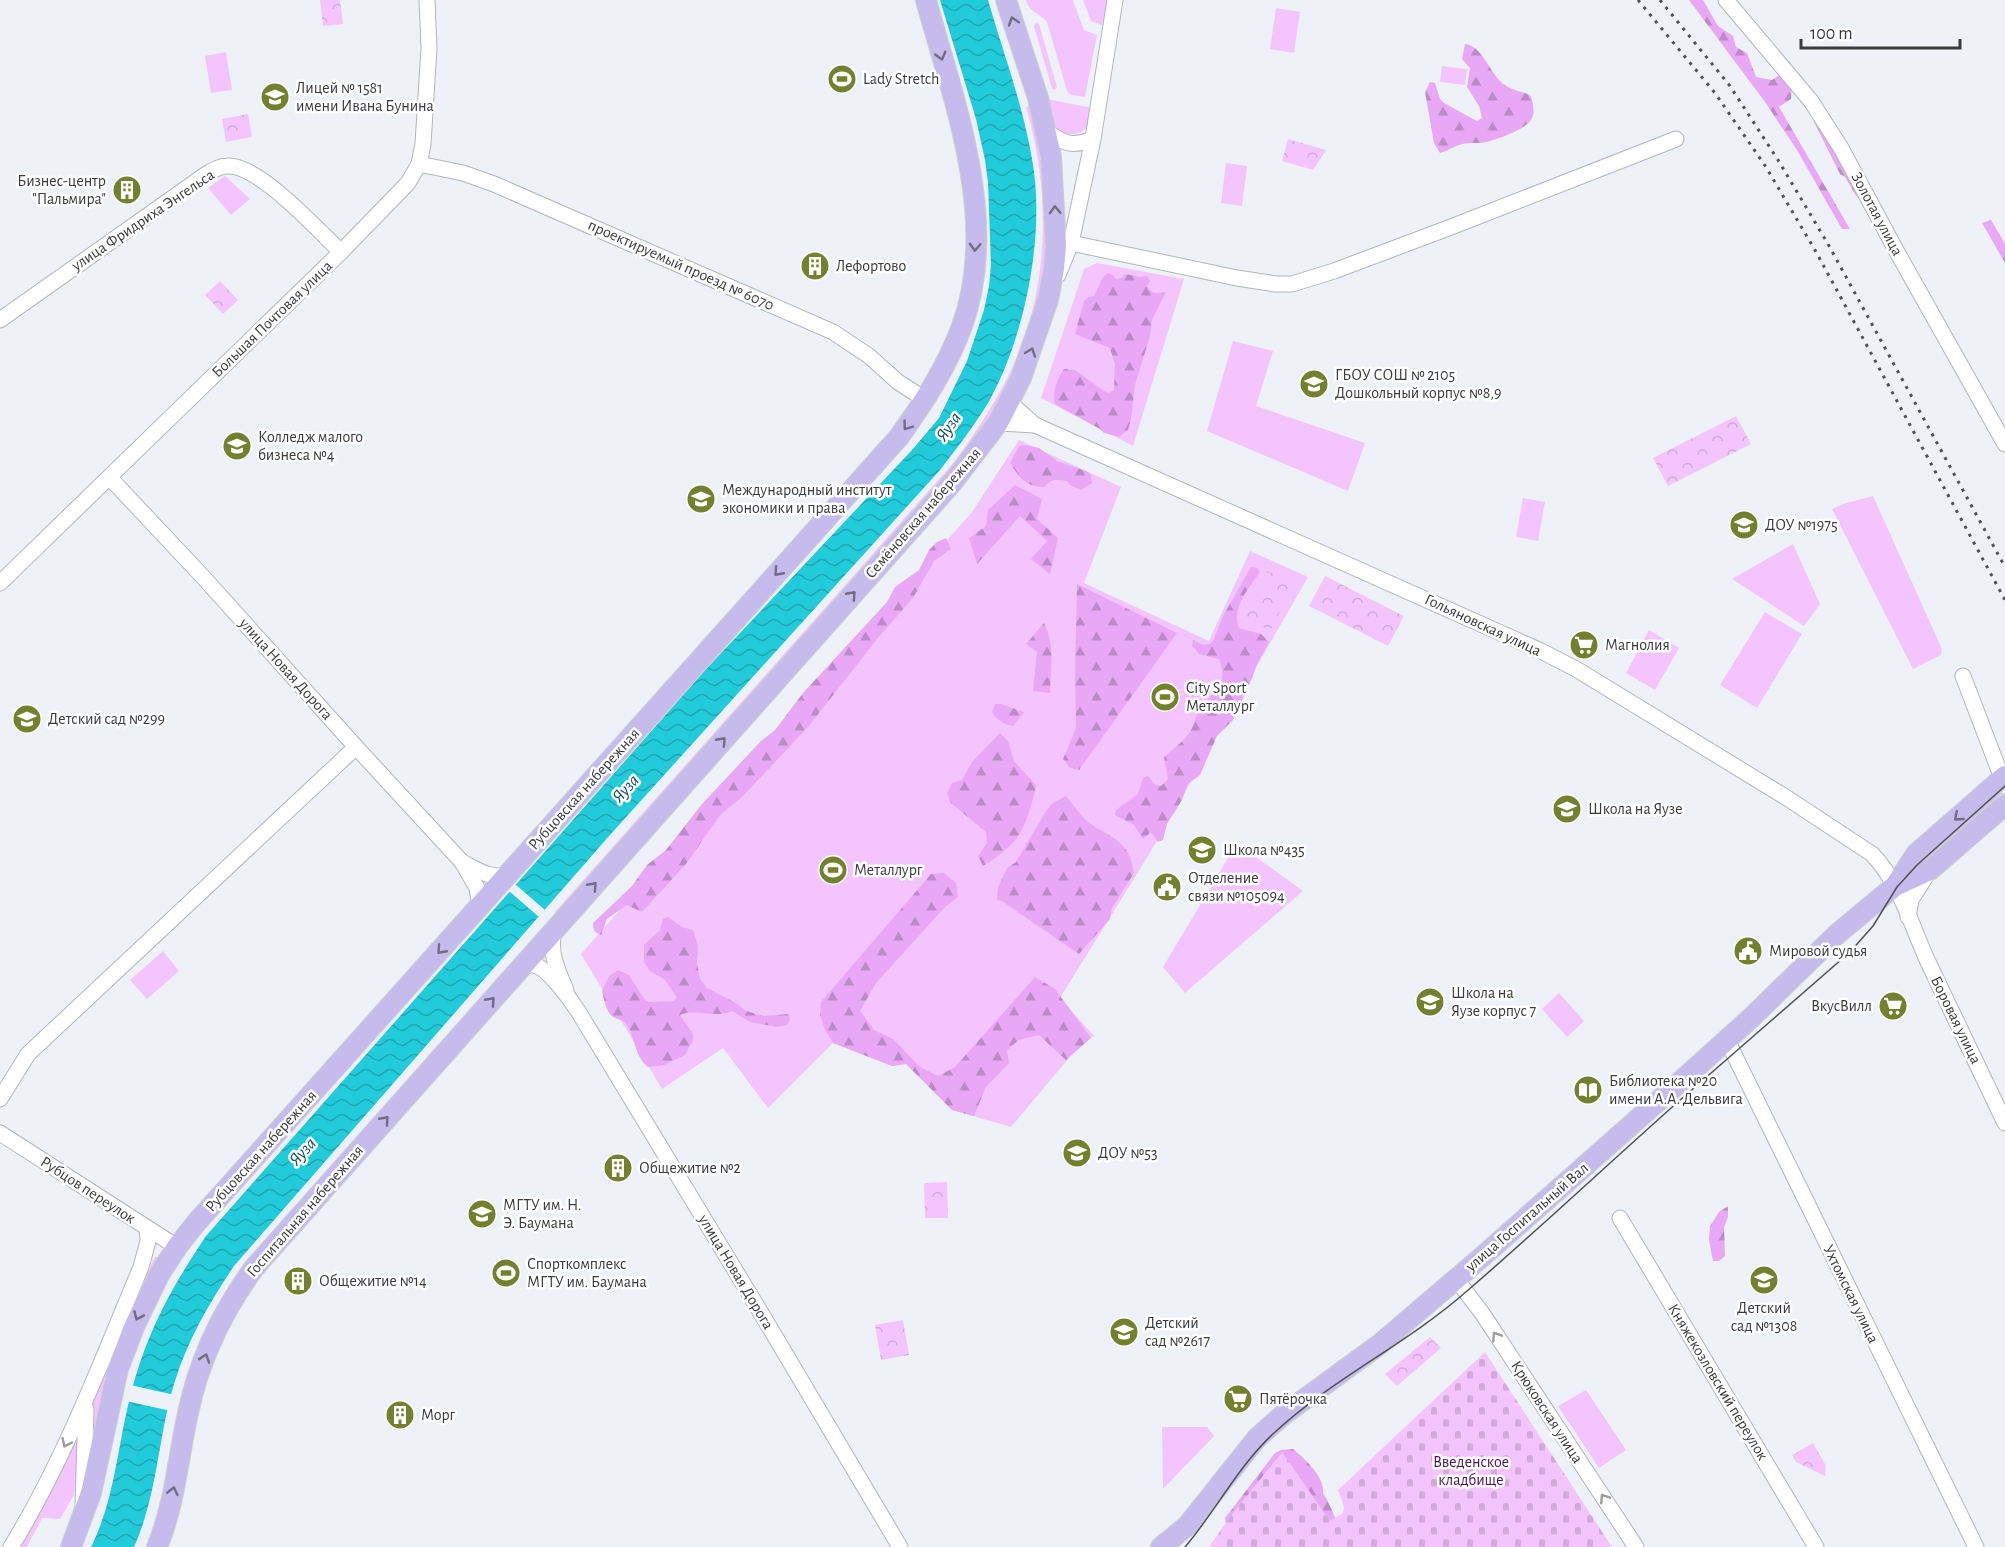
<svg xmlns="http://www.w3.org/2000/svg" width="2005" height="1547" viewBox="0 0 2005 1547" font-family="'Alegreya Sans',sans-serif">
	<defs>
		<pattern id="forest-firs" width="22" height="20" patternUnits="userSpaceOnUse" patternTransform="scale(1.5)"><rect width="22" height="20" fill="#e8a8f6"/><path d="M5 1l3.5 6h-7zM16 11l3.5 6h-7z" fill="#bd8ac8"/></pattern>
		<pattern id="cemetery-stones" width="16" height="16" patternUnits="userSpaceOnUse" patternTransform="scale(1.5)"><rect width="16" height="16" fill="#f4c4fe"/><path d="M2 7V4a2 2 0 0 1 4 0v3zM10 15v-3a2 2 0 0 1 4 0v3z" fill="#d2a9db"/></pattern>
		<pattern id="park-crowns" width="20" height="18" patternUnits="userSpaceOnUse" patternTransform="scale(1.5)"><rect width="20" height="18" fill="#f4c4fe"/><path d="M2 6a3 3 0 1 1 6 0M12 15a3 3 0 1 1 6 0" fill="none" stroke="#d2a9db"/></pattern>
		<pattern id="water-waves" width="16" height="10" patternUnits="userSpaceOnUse" patternTransform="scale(1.5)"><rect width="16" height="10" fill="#22cbda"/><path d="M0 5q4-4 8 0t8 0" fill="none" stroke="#1fa6b2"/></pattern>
	</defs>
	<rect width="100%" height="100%" fill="#eef2f8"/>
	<!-- grass -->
	<g fill="#f4c4fe">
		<path d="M1026,0h47l11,30 13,5 -12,62 -14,-2 -4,-4 -20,-69c-9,-10 -17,-9 -21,-22z"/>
		<polygon points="1083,0 1107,0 1102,25 1091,21"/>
		<polygon points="1276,8 1300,12 1294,53 1270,49"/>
		<polygon points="1036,23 1039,24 1057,87 1055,90 1052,89 1034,26"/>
		<polygon points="226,52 232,90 211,93 205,56"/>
		<polygon points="1442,66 1467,69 1465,85 1440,82"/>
		<path d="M1047,99l46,9c-2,6 -3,14 -6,19 -7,9 -23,10 -31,0 -5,-7 -7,-19 -9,-28z"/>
		<path d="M1031,105l11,44 5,103 -6,43 -24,74 -24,45 -32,47 -403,454 -3,-3 401,-452c26,-37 52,-76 67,-119 27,-75 25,-159 3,-234z"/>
		<polygon points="1226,163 1247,166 1242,206 1221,203"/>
		<polygon points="225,176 250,199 231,215 208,188"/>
		<polygon points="1097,263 1184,279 1133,446 1041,398 1084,269"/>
		<polygon points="1233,341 1273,351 1256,406 1365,443 1348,491 1207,431"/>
		<polygon points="1019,440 1121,487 1084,583 1209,641 1250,551 1308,577 1151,851 1060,998 1094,1036 1084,1040 1011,1127 952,1110 906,1064 892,1066 833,1043 768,1108 723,1048 662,1089 581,954 972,512"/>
		<polygon points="1873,496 1942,649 1941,655 1913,669 1832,509 1843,504"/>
		<polygon points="1523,498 1545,502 1538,541 1516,537"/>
		<polygon points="1793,544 1820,604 1804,626 1732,579"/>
		<polygon points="1765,612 1802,634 1757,708 1720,685"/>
		<polygon points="1649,630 1679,648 1655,690 1626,673"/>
		<polygon points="1237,843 1303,891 1185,993 1163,967"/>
		<polygon points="163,951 179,971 147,999 130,980"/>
		<polygon points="1559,993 1584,1021 1567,1037 1542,1009"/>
		<polygon points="155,1257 158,1257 136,1301 109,1366 92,1442 87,1418 108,1351"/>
		<polygon points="1586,1390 1626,1450 1599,1468 1558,1406"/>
		<polygon points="1162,1427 1207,1427 1214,1436 1163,1489"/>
		<polygon points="80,1429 74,1495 60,1519 42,1518 27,1547 19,1547"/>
	</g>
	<!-- forest -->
	<g fill="url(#forest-firs)">
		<polygon points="1689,0 1703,0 1718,26 1733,36 1736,47 1747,53 1756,77 1772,80 1782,73 1792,84 1791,99 1779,107 1850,229 1842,229 1797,150 1765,102"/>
		<path d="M1465,44c17,2 24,26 35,37 7,8 20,10 30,14 3,6 5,16 2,23 -3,10 -36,22 -46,24 -8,2 -16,0 -24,2 -8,2 -14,7 -22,9l-6,-10 -9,-51 5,-10 5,1 5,16 4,4 33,18 5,-3 -3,-12 -12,-19 3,-19 -8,-9z"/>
		<polygon points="1816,112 1860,192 1856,196 1845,177 1840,174 1814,122"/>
		<polygon points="1991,220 2005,244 2005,263 1982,223"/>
		<path d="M1108,273l5,2 3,4 6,-1 3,-4 16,3 6,-1 3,5 -3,5c5,9 10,7 19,6l-14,28 -2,16 -15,49 -4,34 -3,11 -9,7 -15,-4 -4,-4 -45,-25c-3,-11 2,-26 9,-35l11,1 29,21 5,2 5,-3 1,-26 -5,-16 -35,-14 9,-33 4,-4 6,-1 9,-19z"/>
		<path d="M1025,445l14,3 18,13 29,10 5,4 1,8 -11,7 -11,-5 -3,-4c-11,-2 -16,-2 -23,6 -18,0 -25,-10 -34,-24l9,-17z"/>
		<polygon points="1015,485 1042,499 1037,519 1058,538 1050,574 1031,559 1047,541 1020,516 977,564 969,538 986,526 988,510"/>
		<path d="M946,538l5,11 -17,12 -21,37 -35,40 -70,89 -67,71 -21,17 -34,49 -44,48 -15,-7 -20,14 -6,16c-6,-2 -8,-5 -8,-12l39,-37 15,-21 19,-15 36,-46 59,-63 14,-11 28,-37 84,-91 8,-15 24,-17 10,-20 8,-8z"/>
		<path d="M1251,567l6,1 3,4c-11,16 -29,36 -21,56l22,6 8,8 -13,24 -3,10 -20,44 -16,16 -17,39 -12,9 -6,16 -15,24 -4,16 -5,2 -7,-10 -8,7 -9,-14 -19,-10 1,-5 22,-16 5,-16 5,-2 7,9 6,1 7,-7 -4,-22c9,-8 22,-17 27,-27 3,-5 4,-12 7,-18 10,-19 33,-24 21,-53l-20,-5 -7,-8 1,-6 10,5 6,-1 4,-3 10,-25z"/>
		<polygon points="1077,584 1177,633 1079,770 1070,768 1063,759 1076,728 1075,672"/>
		<path d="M1044,623c11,21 7,46 6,70l-17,-2 4,-39 -11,-8z"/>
		<path d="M995,704h6l23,8 -11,14c-8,-1 -18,-7 -21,-14z"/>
		<path d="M1000,733l8,8 6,20 22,24c-2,14 -11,43 -20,54 -8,10 -21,20 -33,27l-5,-10 9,-13 -1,-11 -35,-29 -4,-10 5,-10 10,-3 10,-18z"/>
		<path d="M1066,796c7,8 14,19 22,26 24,17 41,17 46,51l-22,35 -2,11 -31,35 -77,-53 -5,-1 1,-13 9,-19 9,-6 30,-51 7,-8z"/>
		<polygon points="944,873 956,883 958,897 945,907 876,983 860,1011 874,1030 893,1039 920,1067 938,1076 955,1067 1035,977 1055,989 1091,1038 1066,1060 1039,1035 1019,1040 1007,1050 1009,1063 986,1087 974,1116 952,1110 906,1064 892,1066 833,1043 825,1030 820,1015 821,1002 931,874"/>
		<path d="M668,917l14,10 11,3 5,16 -1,17 3,16 7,9 29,15 10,8 18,5 25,-2 1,6 -3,5 -10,2 -27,-5 -18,-11c-17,8 -36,-3 -52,4l13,19v6l-8,15 -21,10 -16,2c-14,-11 -12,-29 -22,-43 -3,-4 -9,-5 -13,-7 -7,-5 -9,-18 -11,-26l7,-15 9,-6 11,5 16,25 5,2 24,-1 3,-4 -13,-18 -14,-8 -6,-9v-17l16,-15 3,-11z"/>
		<polygon points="1728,1206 1728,1217 1724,1227 1725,1256 1719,1261 1713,1261 1709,1240 1710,1226 1719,1212"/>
		<path d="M1293,1449c12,10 32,28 30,44 8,12 10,23 18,35l-115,-3 -1,-7 50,-65 6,-3z"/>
	</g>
	<!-- cemetery -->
	<polygon fill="url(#cemetery-stones)" points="1485,1352 1612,1547 1209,1547 1231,1516 1282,1452 1330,1521 1343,1513 1344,1507 1338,1490"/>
	<!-- park -->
	<g fill="url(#park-crowns)">
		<polygon points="320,0 340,0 343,24 323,26"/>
		<polygon points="248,114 252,137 226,142 222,119"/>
		<polygon points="1288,139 1326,150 1313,170 1282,161"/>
		<polygon points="220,281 238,300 223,314 205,295"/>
		<polygon points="1736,416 1751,444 1668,486 1653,458"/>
		<polygon points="1267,571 1294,585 1270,631 1243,616"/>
		<polygon points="1325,576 1404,616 1388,646 1309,606"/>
		<polygon points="947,1182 948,1218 925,1218 924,1183"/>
		<polygon points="903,1320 909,1355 881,1360 875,1325"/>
		<polygon points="1430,1337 1441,1348 1397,1386 1385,1374"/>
		<polygon points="1813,1443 1826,1466 1825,1476 1796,1462 1792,1455"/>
	</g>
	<!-- water -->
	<path fill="url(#water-waves)" d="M940,0h48c15,52 35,105 44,159 14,74 -7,179 -44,244 -14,23 -31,45 -48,67l-331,366 -375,430c-24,36 -46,73 -59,115 -17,54 -17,113 -41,166h-43c23,-46 26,-96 38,-146 16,-65 40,-110 77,-165l501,-568 205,-218 27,-32 28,-57 17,-51 5,-24 2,-21 -3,-83 -3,-22 -9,-41z"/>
	<!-- pier -->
	<g fill="#eef2f8">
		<polygon points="515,884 545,910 539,917 509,891"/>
		<polygon points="130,1385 175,1395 171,1411 126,1401"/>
	</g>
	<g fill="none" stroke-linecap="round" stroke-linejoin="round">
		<!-- minor casing -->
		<g stroke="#b1b5bb" stroke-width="17">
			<g id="minor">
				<polyline points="1726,0 1811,101 1841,148 1897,252 2005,444"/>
				<path d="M1047,132c18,12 25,15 46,7"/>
				<polyline points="419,164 463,173 494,184 833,332 869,356 898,382 926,400"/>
				<polyline points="1071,243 1237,278 1276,284 1292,284 1334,271 1451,227 1676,139"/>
				<polyline points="1058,275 1071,243 1093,139 1115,0"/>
				<path d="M0,320l205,-145c7,-4 14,-9 22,-9 30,-3 91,64 114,86"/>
				<path d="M1009,402l26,23 506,226 35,18 211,129 85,56c29,30 40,74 57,110 25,53 51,106 76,159"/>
				<polyline points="998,423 1035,425"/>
				<polyline points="110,478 204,578 356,747 462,862 477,888 480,906"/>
				<polyline points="0,583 341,252 408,183 419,164 423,144 429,48 427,0"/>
				<polyline points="1963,676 2005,786"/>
				<path d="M462,862c16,8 27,17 46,13"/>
				<polyline points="1908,917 1911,900 1930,870"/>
				<path d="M554,930c-5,23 3,39 12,60"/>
				<path d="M520,968c5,-2 9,-4 14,-3 13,2 37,35 44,46l183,302 139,234"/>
				<polyline points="1727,1040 1976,1547"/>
				<polyline points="0,1099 28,1054 356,747"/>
				<polyline points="0,1133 177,1247"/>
				<polyline points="1620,1218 1816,1547"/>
				<polyline points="1456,1279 1482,1313 1636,1547"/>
				<polyline points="83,1505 86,1409"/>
				<path d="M11,1547c54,-88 90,-185 130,-280l7,-26 -1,-13"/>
			</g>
		</g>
		<!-- major casing -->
		<g stroke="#cfd0d0" stroke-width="22">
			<g id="major">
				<polyline points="1895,886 1916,854 2005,776"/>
				<path d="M71,1547l20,-54 27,-124 16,-42 25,-52 18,-28 20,-25 702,-785c25,-35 48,-70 63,-111 38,-105 -8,-224 -36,-326"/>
				<path d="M157,1547c18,-43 21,-89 31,-134 11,-53 34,-101 66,-145l698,-785 46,-60 23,-45 27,-78 6,-31 2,-23 -5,-90 -13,-58 -32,-98"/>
				<polyline points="1161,1547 1187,1526 1257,1438 1283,1415 1380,1344 1483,1256 1691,1072 1751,1018 1836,935 1895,886 1930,870 2005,805"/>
			</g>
		</g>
		<!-- minor -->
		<use href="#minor" stroke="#fff" stroke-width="15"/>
		<!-- major -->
		<use href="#major" stroke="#c5bced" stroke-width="20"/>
		<!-- tram -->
		<path stroke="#4f5154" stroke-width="1.5" d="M1185,1547c31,-36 53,-81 89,-114 58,-54 133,-89 193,-142 72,-62 141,-127 212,-190 57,-50 114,-99 171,-149l23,-26 24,-39 20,-22 88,-79"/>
		<!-- rail -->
		<g stroke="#4f5154" stroke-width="3" stroke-dasharray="3 6" stroke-linecap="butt">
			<polyline points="1638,0 1715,93 1766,167 1815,250 2005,600"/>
			<polyline points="1660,0 1730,86 1778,160 1828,244 2005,567"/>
		</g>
	</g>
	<!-- one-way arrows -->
	<defs><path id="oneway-chevron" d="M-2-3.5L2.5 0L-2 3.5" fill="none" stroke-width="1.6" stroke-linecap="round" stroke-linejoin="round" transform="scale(1.5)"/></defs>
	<g stroke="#716e83">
		<use href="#oneway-chevron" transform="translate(1013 21) rotate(-108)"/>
		<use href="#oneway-chevron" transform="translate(941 56) rotate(75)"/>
		<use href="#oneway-chevron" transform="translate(1055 210) rotate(-92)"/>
		<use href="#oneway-chevron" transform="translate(975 247) rotate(93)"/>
		<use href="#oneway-chevron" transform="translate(1031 352) rotate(-70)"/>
		<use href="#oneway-chevron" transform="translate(907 426) rotate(126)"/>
		<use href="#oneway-chevron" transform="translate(778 572) rotate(132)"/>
		<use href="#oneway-chevron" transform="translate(852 595) rotate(-48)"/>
		<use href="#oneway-chevron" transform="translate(722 741) rotate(-48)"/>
		<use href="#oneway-chevron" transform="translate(1958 817) rotate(139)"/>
		<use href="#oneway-chevron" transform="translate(593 886) rotate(-48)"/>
		<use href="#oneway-chevron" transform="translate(441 950) rotate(132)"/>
		<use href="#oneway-chevron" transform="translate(491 1001) rotate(-48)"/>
		<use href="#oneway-chevron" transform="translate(385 1120) rotate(-48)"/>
		<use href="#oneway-chevron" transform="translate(138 1316) rotate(114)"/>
		<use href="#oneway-chevron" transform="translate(205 1358) rotate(-71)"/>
		<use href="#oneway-chevron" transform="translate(173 1491) rotate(-77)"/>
	</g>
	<g stroke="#9c9c9e">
		<use href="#oneway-chevron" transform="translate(1496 1336) rotate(-123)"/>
		<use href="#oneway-chevron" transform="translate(66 1443) rotate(115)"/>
		<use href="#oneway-chevron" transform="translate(1604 1498) rotate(-123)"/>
	</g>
	<!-- icons -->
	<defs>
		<g id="stadium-disc" transform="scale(1.5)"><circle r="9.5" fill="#73802e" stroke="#fff"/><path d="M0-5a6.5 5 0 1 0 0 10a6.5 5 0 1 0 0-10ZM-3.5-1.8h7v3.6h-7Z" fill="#fff"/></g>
		<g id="school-disc" transform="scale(1.5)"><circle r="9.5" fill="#73802e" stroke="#fff"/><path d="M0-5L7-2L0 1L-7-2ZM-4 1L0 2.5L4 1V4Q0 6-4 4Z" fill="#fff"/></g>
		<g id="building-disc" transform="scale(1.5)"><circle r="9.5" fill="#73802e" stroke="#fff"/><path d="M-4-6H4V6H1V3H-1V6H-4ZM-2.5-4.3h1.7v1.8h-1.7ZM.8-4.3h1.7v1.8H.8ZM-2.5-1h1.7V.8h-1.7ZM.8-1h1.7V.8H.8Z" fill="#fff"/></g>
		<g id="university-disc" transform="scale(1.5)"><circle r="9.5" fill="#73802e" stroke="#fff"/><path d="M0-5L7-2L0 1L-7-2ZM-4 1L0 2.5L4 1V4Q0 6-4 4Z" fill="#fff"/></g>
		<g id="supermarket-disc" transform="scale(1.5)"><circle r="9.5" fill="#73802e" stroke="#fff"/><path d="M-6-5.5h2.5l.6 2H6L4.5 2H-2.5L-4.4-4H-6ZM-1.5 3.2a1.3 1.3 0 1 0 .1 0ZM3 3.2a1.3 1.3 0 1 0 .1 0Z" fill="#fff"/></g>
		<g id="civic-disc" transform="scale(1.5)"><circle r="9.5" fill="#73802e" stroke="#fff"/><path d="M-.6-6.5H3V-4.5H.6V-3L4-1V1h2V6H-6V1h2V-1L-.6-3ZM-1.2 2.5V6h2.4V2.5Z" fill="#fff"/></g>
		<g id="library-disc" transform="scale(1.5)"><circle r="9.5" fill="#73802e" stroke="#fff"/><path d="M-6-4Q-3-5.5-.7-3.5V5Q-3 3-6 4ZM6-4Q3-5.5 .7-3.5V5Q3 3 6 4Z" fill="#fff"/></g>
	</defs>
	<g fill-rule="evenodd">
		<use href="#stadium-disc" x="842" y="79"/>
		<use href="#school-disc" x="275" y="97"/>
		<use href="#building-disc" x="127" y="190"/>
		<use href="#building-disc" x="815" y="266"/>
		<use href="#school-disc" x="1314" y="384"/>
		<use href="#university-disc" x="237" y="446"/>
		<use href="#university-disc" x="701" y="499"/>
		<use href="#school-disc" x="1744" y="525"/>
		<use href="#supermarket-disc" x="1584" y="645"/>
		<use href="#stadium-disc" x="1165" y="697"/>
		<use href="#school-disc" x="27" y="719"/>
		<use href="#school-disc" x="1567" y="809"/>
		<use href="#school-disc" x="1202" y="850"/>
		<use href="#stadium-disc" x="833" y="870"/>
		<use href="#civic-disc" x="1167" y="887"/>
		<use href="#civic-disc" x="1748" y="951"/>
		<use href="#school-disc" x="1430" y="1002"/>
		<use href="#supermarket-disc" x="1893" y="1006"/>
		<use href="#library-disc" x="1588" y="1090"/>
		<use href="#school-disc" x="1077" y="1153"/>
		<use href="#building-disc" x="618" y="1168"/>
		<use href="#university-disc" x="482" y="1214"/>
		<use href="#stadium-disc" x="506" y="1273"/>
		<use href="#school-disc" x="1764" y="1280"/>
		<use href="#building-disc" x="298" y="1281"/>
		<use href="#school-disc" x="1124" y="1332"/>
		<use href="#supermarket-disc" x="1238" y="1399"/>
		<use href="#building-disc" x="400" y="1415"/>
	</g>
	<g text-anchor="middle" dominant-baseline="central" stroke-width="5" stroke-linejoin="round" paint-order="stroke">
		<!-- poi labels -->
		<g font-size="16" fill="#393a3d" stroke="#fff" text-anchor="start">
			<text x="863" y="79">Lady Stretch</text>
			<text x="296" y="88">Лицей № 1581<tspan x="296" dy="18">имени Ивана Бунина</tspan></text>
			<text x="106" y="181" text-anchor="end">Бизнес-центр<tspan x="106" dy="18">"Пальмира"</tspan></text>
			<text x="836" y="266">Лефортово</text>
			<text x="1335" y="375">ГБОУ СОШ № 2105<tspan x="1335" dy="18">Дошкольный корпус №8,9</tspan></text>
			<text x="258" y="437">Колледж малого<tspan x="258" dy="18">бизнеса №4</tspan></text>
			<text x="722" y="490">Международный институт<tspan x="722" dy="18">экономики и права</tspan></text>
			<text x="1765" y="525">ДОУ №1975</text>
			<text x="1605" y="645">Магнолия</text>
			<text x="1186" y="688">City Sport<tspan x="1186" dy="18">Металлург</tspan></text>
			<text x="48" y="719">Детский сад №299</text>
			<text x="1588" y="809">Школа на Яузе</text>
			<text x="1223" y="850">Школа №435</text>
			<text x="854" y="870">Металлург</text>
			<text x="1188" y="878">Отделение<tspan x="1188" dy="18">связи №105094</tspan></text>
			<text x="1769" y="951">Мировой судья</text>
			<text x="1451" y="993">Школа на<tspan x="1451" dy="18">Яузе корпус 7</tspan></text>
			<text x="1872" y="1006" text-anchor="end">ВкусВилл</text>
			<text x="1609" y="1081">Библиотека №20<tspan x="1609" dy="18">имени А.А. Дельвига</tspan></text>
			<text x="1098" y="1153">ДОУ №53</text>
			<text x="639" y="1168">Общежитие №2</text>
			<text x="503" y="1205">МГТУ им. Н.<tspan x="503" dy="18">Э. Баумана</tspan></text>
			<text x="527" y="1264">Спорткомплекс<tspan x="527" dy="18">МГТУ им. Баумана</tspan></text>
			<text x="319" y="1281">Общежитие №14</text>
			<text x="1764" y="1308" text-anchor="middle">Детский<tspan x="1764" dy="18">сад №1308</tspan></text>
			<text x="1145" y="1323">Детский<tspan x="1145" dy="18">сад №2617</tspan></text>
			<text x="1259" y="1399">Пятёрочка</text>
			<text x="421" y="1415">Морг</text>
		</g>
		<!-- street labels -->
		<g font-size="16" fill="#393a3d" stroke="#fff">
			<text transform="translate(1877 214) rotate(62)">Золотая улица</text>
			<text transform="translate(143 220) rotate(-34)">улица Фридриха Энгельса</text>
			<text transform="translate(681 265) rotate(24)">проектируемый проезд № 6070</text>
			<text transform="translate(272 319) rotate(-44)">Большая Почтовая улица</text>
			<text transform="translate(923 513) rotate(-49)">Семёновская набережная</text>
			<text transform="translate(1483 625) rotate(25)">Гольяновская улица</text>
			<text transform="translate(286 669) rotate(48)">улица Новая Дорога</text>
			<text transform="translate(584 789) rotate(-48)">Рубцовская набережная</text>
			<text transform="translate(1956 1020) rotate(64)">Боровая улица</text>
			<text transform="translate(261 1151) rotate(-48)">Рубцовская набережная</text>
			<text transform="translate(88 1190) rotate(33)">Рубцов переулок</text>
			<text transform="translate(305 1211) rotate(-49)">Госпитальная набережная</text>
			<text transform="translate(1527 1217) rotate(-41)">улица Госпитальный Вал</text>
			<text transform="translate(736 1272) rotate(59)">улица Новая Дорога</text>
			<text transform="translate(1851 1294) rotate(64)">Ухтомская улица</text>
			<text transform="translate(1718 1382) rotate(59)">Княжекозловский переулок</text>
			<text transform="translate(1547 1412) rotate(57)">Крюковская улица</text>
		</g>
		<!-- park labels -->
		<g font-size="16" fill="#4d1358" stroke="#fff">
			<text x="1471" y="1462">Введенское<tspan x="1471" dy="18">кладбище</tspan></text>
		</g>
		<!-- water labels -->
		<g font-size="18" font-style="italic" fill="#0e5057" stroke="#fff">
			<text transform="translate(949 427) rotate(-55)">Яуза</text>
			<text transform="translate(626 789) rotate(-48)">Яуза</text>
			<text transform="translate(303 1152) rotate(-48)">Яуза</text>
		</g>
	</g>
	<!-- scale -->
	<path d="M1801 39v9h159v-9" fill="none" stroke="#393a3d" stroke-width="3"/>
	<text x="1810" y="39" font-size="18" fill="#393a3d" stroke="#ffffff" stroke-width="4.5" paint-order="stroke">100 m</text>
</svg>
